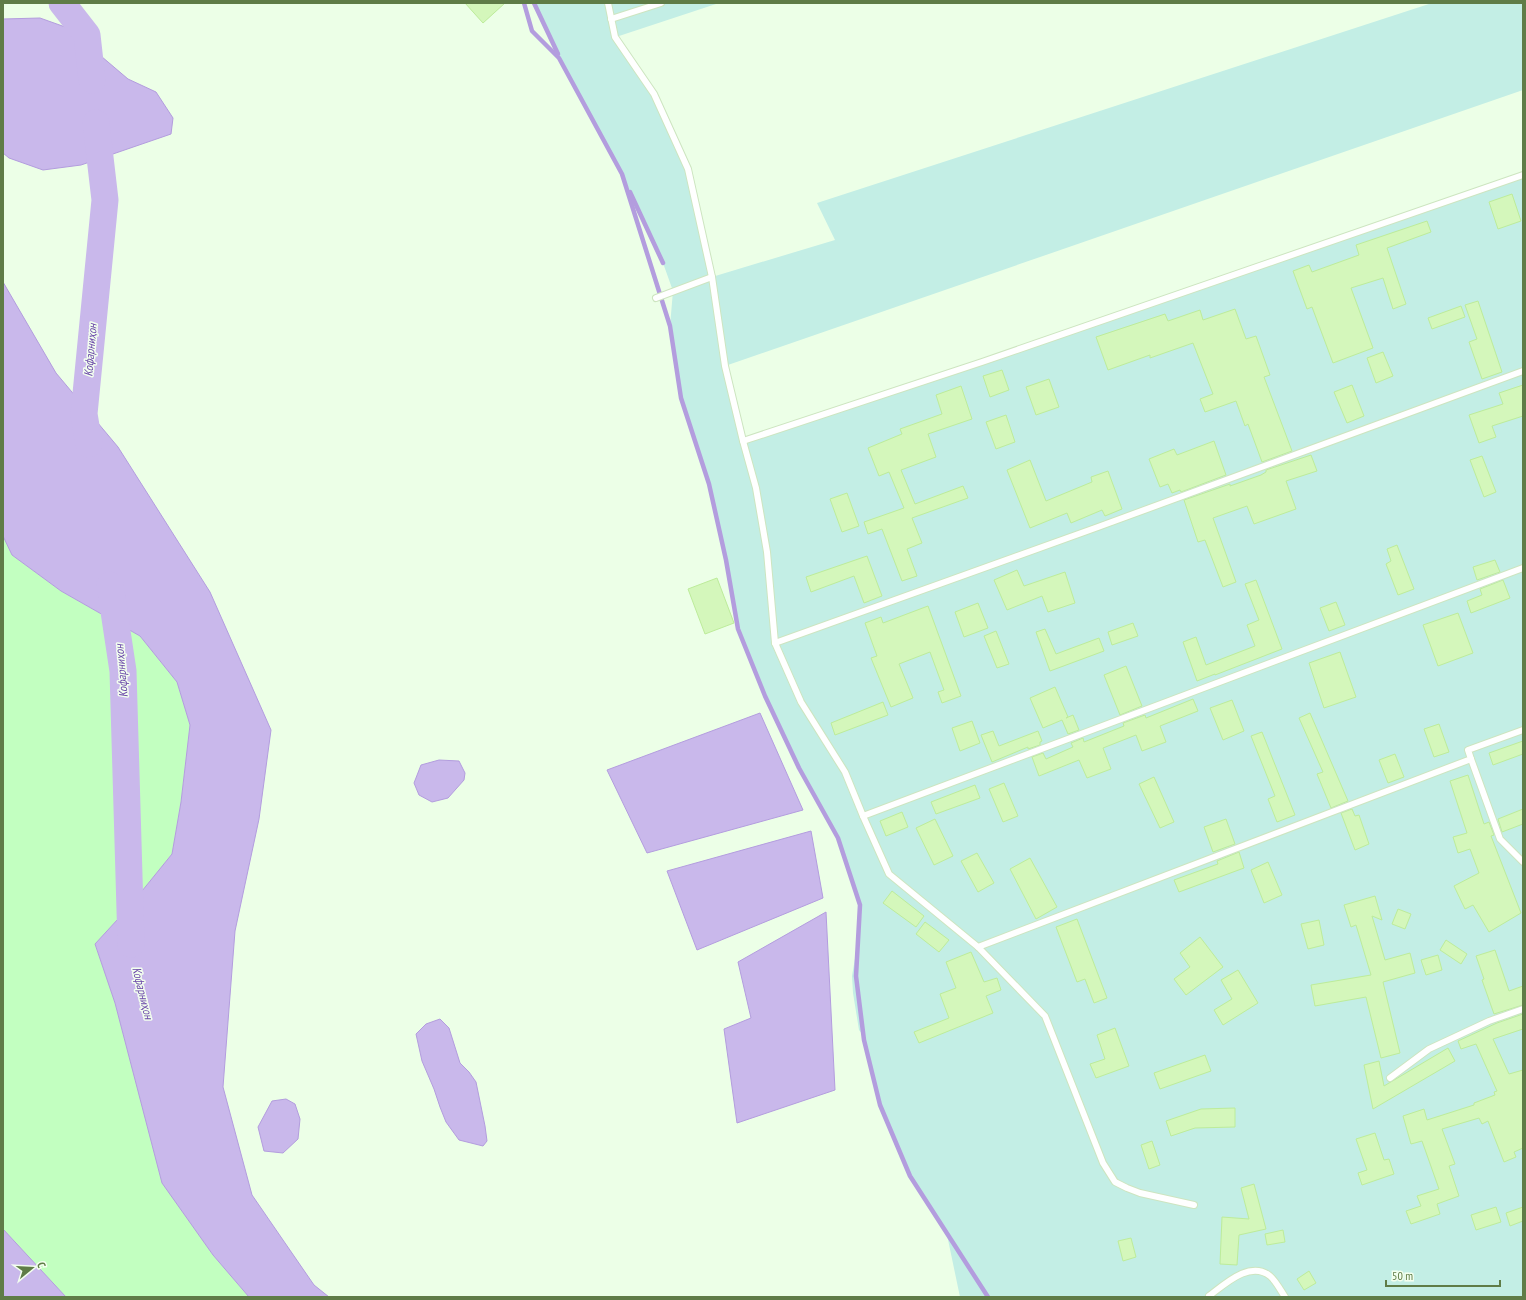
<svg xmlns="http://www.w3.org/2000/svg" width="1526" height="1300" viewBox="0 0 1526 1300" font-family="'PT Sans Narrow',sans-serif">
	<rect width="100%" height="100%" fill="#ecffe7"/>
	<!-- green -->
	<polygon fill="#c3eee5" points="534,3 719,3 616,37 654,94 688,168 712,277 835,240 817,203 1432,3 1523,3 1523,90 725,366 743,440 1523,175 1523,1297 960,1297 946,1230 910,1176 880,1105 864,1036 859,1030 853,993 852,976 858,941 860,905 838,838 799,768 765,696 738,629 726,560 709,484 681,398 670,326 673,291 663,263 622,174 559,58"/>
	<!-- sand -->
	<polygon fill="#c2ffc0" points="3,536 12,555 61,591 140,636 177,682 190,725 181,802 172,854 129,907 95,944 115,1003 162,1182 213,1255 249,1297 66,1297 3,1229"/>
	<!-- water -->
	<g fill="#c9b8eb" stroke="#b39dde">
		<polygon points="40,18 68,28 128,79 156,92 173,118 171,134 81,165 43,170 9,158 3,153 3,19"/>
		<polygon points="3,282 56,373 118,447 210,592 271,730 259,819 235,931 223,1087 252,1195 314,1285 329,1297 249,1297 213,1255 162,1183 115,1003 95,944 129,907 172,854 181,802 190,725 177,682 140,636 61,591 12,555 3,536"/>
		<polygon points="760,713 803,810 647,853 607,770"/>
		<polygon points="439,760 459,761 465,773 464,780 448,798 432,802 419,795 414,783 421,765"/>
		<polygon points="811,831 823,898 697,950 667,871"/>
		<polygon points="826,912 835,1090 737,1123 724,1029 751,1018 738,962"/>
		<polygon points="440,1019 449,1028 460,1063 469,1072 476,1082 485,1126 487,1141 483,1146 459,1140 446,1122 440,1107 434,1089 422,1061 416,1034 426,1024"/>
		<polygon points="286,1099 295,1104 300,1119 298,1139 283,1153 264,1151 258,1127 272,1101"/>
		<polygon points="3,1229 66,1297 3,1297"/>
	</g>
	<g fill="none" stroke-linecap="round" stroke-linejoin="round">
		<!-- stream -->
		<g stroke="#b39dde" stroke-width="4.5">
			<polyline points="524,3 532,31 559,58 622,174 670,326 681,398 709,484 726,560 738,629 765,696 799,768 838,838 860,905 856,976 864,1040 880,1105 910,1176 988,1297"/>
			<polyline points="534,3 558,54"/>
			<polyline points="630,192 663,263"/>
		</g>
		<!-- river -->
		<g stroke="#c9b8eb" stroke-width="27">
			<polyline points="62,3 87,35 92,80"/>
			<polyline points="89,444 84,414 105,200 96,123"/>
			<polyline points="110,585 123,671 131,944"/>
		</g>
	</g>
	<!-- building -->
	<g fill="#d4f7bb" stroke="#bdec9a">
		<polygon points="465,3 505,3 483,23"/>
		<polygon points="1512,194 1521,221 1498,229 1489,202"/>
		<polygon points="1427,221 1431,232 1387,248 1406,304 1393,309 1383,278 1351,288 1373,348 1333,363 1312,307 1307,309 1293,271 1309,265 1312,272 1359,255 1356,245"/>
		<polygon points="1478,301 1502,372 1482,379 1469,342 1477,339 1465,305"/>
		<polygon points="1461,306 1465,317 1432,329 1428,318"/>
		<polygon points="1235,309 1246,339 1256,336 1270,375 1264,377 1292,451 1262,462 1248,424 1245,426 1236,401 1205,412 1200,399 1213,394 1193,343 1150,358 1150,355 1108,370 1096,337 1165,314 1168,321 1200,310 1203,320"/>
		<polygon points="1383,352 1393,376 1376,383 1367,358"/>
		<polygon points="1002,370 1009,390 990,397 983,376"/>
		<polygon points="1049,379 1059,407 1036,415 1026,387"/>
		<polygon points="1352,385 1364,416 1347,423 1334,392"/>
		<polygon points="1523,385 1523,416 1492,426 1496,437 1479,443 1469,415 1503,404 1499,393"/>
		<polygon points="961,386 972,419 928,434 936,457 901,470 915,504 963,486 968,498 912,518 922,543 907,549 917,576 902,581 882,529 868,534 864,522 904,508 889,472 879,476 868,448 902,434 900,429 942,414 936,395"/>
		<polygon points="1006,415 1015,442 996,449 986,422"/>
		<polygon points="1214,441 1226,475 1181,492 1180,490 1172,493 1168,484 1160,487 1149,459 1174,449 1177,455"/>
		<polygon points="1311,455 1317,471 1286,481 1296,509 1254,524 1247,506 1213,518 1236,582 1223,587 1205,540 1198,542 1184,500 1230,484 1230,486 1261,475 1266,472 1266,470"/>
		<polygon points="1482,456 1496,492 1484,497 1470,460"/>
		<polygon points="1030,460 1046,501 1092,482 1091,477 1108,471 1122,509 1105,516 1102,510 1071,523 1067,513 1030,528 1007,470"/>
		<polygon points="847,493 859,526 842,532 830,499"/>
		<polygon points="1397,545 1414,589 1398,595 1386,564 1391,561 1387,549"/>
		<polygon points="867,556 882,596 864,603 854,576 811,592 806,577"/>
		<polygon points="1495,560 1500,572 1477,580 1473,567"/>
		<polygon points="1017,570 1024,586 1065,572 1075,603 1048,612 1042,596 1007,610 994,580"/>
		<polygon points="717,578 734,623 705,634 688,589"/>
		<polygon points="1256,580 1282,649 1215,675 1215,674 1197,681 1183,642 1196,637 1206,665 1255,646 1247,625 1259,620 1245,584"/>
		<polygon points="1503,580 1510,598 1471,613 1467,601 1482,595 1480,589"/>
		<polygon points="1336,602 1345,625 1329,631 1320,608"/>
		<polygon points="978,603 988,628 964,637 955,612"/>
		<polygon points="928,606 961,696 942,703 938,692 944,690 930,652 899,664 913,698 891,707 871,658 877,656 865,623 881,617 883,623"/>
		<polygon points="1458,613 1473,653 1438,666 1423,625"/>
		<polygon points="1133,623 1138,636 1112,645 1108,632"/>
		<polygon points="1045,629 1056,654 1099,638 1104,651 1050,671 1036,632"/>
		<polygon points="996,631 1009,664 997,668 984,636"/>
		<polygon points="1340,652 1356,697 1324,708 1309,663"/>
		<polygon points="1126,666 1142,706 1120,715 1104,675"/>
		<polygon points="1055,687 1068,717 1066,718 1073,715 1079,730 1068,734 1062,720 1043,728 1030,698"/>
		<polygon points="1193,699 1198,711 1160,726 1166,742 1142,751 1136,735 1103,748 1111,769 1087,778 1079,760 1039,776 1032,757 1043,753 1046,759 1073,747 1071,743 1083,738 1084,742 1124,726 1123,723 1145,715 1146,718"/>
		<polygon points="1232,700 1244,731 1223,740 1210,708"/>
		<polygon points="883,702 888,715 835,735 831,723"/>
		<polygon points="1310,713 1348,801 1331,808 1317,774 1323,772 1299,718"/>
		<polygon points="972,721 980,743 960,751 952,728"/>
		<polygon points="1439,724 1449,752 1434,757 1424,729"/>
		<polygon points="993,731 999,746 1038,731 1042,741 1040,742 1040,745 1028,749 1028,747 992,762 981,735"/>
		<polygon points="1262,732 1295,815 1277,822 1268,799 1275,796 1251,736"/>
		<polygon points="1523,741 1523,754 1493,765 1489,753"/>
		<polygon points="1395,754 1404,777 1388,783 1379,760"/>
		<polygon points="1468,775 1484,824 1489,822 1494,835 1491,836 1521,913 1489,932 1473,905 1465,909 1454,886 1479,873 1470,849 1458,853 1453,837 1467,833 1450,781"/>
		<polygon points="1154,777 1174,822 1160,828 1139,784"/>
		<polygon points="1004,783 1018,816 1003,822 989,789"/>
		<polygon points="975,785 980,798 936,814 931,802"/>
		<polygon points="1352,809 1355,816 1359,815 1369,844 1355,850 1341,813"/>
		<polygon points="1523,809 1523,824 1502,832 1498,819"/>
		<polygon points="902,812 908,827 886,836 880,821"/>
		<polygon points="935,819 953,856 934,865 916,828"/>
		<polygon points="1226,819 1235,844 1213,852 1204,827"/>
		<polygon points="1239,852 1244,868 1179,892 1174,880 1218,864 1217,861"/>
		<polygon points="977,853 994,883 978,892 961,861"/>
		<polygon points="1030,858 1057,907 1036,919 1010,869"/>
		<polygon points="1268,862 1282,895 1264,903 1251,870"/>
		<polygon points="892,891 924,916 916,927 883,903"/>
		<polygon points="1375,896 1382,920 1372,916 1385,960 1410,953 1415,973 1383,982 1400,1053 1381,1058 1366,997 1315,1006 1311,985 1371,975 1356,925 1351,927 1344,905"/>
		<polygon points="1398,909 1411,914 1405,929 1392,924"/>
		<polygon points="1077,919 1107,998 1094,1003 1085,979 1077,982 1056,927"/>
		<polygon points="1319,920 1324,945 1308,949 1301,924"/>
		<polygon points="925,922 949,940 939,952 916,934"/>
		<polygon points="1200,937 1223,967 1186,995 1174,979 1190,967 1180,953"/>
		<polygon points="1446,940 1467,954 1461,964 1440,950"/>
		<polygon points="1495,950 1509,991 1523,986 1523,1005 1494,1014 1482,980 1484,979 1476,956"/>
		<polygon points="971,952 984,982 997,978 1001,990 986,996 993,1013 919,1043 914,1032 949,1018 940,994 956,988 946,962"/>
		<polygon points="1438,955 1442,970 1426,975 1421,960"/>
		<polygon points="1238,970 1258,1003 1223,1025 1214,1010 1232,999 1221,980"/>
		<polygon points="1523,1014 1523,1029 1493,1039 1509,1074 1523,1070 1523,1148 1514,1152 1516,1157 1504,1162 1488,1121 1482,1124 1479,1118 1442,1129 1455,1164 1449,1166 1459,1196 1437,1204 1440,1214 1411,1224 1406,1211 1421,1206 1417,1196 1439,1189 1422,1141 1411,1144 1403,1116 1424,1109 1427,1120 1474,1105 1474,1103 1495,1095 1494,1092 1497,1091 1476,1044 1461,1049 1458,1041 1497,1023"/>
		<polygon points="1115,1028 1129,1066 1096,1078 1090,1064 1105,1059 1097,1035"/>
		<polygon points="1448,1048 1455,1061 1373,1109 1364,1065 1379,1061 1384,1086"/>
		<polygon points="1205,1055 1211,1071 1160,1089 1154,1073"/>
		<polygon points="1235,1108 1235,1127 1195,1128 1171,1136 1166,1121 1201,1109"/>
		<polygon points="1375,1133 1384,1160 1389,1159 1394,1174 1362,1185 1358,1173 1367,1170 1356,1139"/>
		<polygon points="1152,1141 1160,1165 1149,1169 1141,1145"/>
		<polygon points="1254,1184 1266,1229 1239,1235 1237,1265 1220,1264 1222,1217 1249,1219 1241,1188"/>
		<polygon points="1496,1207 1501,1222 1476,1230 1471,1215"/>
		<polygon points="1523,1207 1523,1221 1510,1226 1506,1213"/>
		<polygon points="1283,1230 1285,1242 1267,1245 1265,1234"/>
		<polygon points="1131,1238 1136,1257 1123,1261 1118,1241"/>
		<polygon points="1309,1271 1316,1283 1304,1290 1297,1279"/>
	</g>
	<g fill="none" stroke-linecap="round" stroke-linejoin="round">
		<!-- lane casing -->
		<g stroke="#cde5c0" stroke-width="8">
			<g id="lane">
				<polyline points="608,3 615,37 654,94 688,169 712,277 725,366 743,441 756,488 767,552 775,643 1098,527 1523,371"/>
				<polyline points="611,19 661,3"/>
				<polyline points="656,298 712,277"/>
				<polyline points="743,441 982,362 1523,175"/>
				<polyline points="775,643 801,702 845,772 863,816"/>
				<polyline points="1471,759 1500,839 1523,862"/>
				<polyline points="978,947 1471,759 1468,750 1523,730"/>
				<polyline points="1390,1078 1429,1049 1489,1021 1523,1009"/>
				<polyline points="1194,1205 1140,1193 1127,1188 1115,1182 1103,1163 1045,1016 978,947 889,874 863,816 1523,568"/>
				<path d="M1209,1296c16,-12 41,-36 61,-20 6,5 11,15 15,21"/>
			</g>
		</g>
		<!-- lane -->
		<use href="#lane" stroke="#fff" stroke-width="6"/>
	</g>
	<g text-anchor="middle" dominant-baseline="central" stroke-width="3" stroke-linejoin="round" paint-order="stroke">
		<!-- water labels -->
		<g font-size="12" font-style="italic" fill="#6946a8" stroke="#f3ffef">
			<text transform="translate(90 350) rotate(-85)">Кофарниҳон</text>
			<text transform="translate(121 671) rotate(-95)">Кофарниҳон</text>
			<text transform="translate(143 993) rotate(76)">Кофарниҳон</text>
		</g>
	</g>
	<!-- border -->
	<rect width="1526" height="1300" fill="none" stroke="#5f7c47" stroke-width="8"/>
	<!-- north arrow -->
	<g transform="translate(32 1268) rotate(72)" stroke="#f3ffef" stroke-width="3" paint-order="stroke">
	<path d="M0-3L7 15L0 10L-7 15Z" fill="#5f7c47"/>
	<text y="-6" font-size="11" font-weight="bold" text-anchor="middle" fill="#5f7c47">С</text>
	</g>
	<!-- scale -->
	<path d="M1386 1280v6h114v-6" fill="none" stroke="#5f7c47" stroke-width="2"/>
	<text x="1392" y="1280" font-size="12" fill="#5f7c47" stroke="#f3ffef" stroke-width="3" paint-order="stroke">50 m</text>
</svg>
